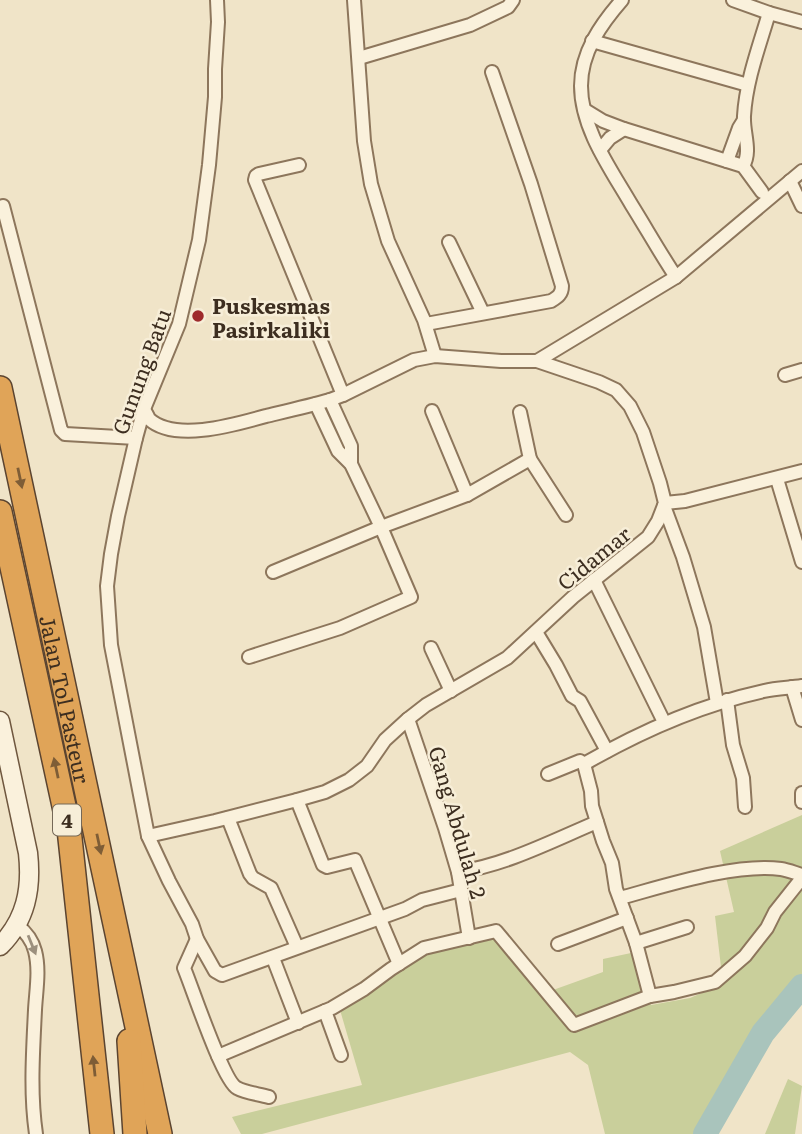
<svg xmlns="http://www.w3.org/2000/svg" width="802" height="1134" viewBox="0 0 802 1134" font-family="Literata,serif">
	<rect width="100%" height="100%" fill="#f0e4c8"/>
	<!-- green -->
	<g fill="#c9cf9b">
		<polygon points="802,815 802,975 746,1055 699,1134 605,1134 588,1065 570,1052 262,1134 241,1134 232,1117 362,1085 340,1010 428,952 496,934 542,994 603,972 603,959 631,953 643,993 651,1005 690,998 723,984 715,916 734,912 720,851"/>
		<polygon points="788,1079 802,1086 795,1134 765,1134"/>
	</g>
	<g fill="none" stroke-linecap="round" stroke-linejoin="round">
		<!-- river -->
		<polyline stroke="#a9c4bc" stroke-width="24" points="705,1134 763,1033 802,986"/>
		<!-- minor casing -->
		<g stroke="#8d765c" stroke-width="16">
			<g id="minor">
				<polyline points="217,0 218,22 215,69 215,97 209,165 199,240 179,324 144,409 136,438 118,516 111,554 107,586 111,645 148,836 169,881 192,924 197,939 215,971 222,975 405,909 422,900 461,890"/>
				<polyline points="354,0 364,141 371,184 388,241 424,320 435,356"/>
				<path d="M622,0c-21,24 -41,52 -41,86 0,42 29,82 50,118 15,24 29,49 45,73"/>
				<polyline points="733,0 769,13 802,22"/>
				<polyline points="592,41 748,85"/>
				<polyline points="359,58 470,25 508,7 513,0"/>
				<polyline points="585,110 603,121 624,129 743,166 762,192"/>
				<polyline points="600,150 610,138 624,129"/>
				<polyline points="727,161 739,128 744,120"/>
				<polyline points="299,165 259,174 256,176 255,180 343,395"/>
				<path d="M743,166c9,-15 0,-33 1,-50 2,-35 15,-69 25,-103"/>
				<polyline points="790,181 802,206"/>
				<polyline points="3,206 61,430 65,434 136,438"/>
				<polyline points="449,242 483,313"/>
				<path d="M426,324l125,-23c7,-4 11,-7 11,-15l-31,-102 -39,-112"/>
				<polyline points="785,375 802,370"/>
				<polyline points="330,400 351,446 351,464"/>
				<path d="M144,409c0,1 5,9 5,10 26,24 88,5 117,-3 21,-5 43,-10 64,-16l13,-5 71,-35 21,-4 66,5h36l139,-84 126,-106"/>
				<polyline points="432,411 467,495"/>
				<polyline points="530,459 566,515"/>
				<polyline points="777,479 802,562"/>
				<polyline points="665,503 685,501 802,471"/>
				<polyline points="664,506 683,557 704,627 717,703"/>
				<polyline points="273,572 381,527 467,495 530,459 520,412"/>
				<polyline points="594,580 664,722"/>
				<polyline points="536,632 556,665 572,696 580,701 607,751"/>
				<polyline points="431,648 451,691"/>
				<polyline points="249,657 340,628 411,597 381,527 351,464 338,451 316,404"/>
				<polyline points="792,687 802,720"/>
				<polyline points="727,700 733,745 743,778 745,807"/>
				<polyline points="408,719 445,828 458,872 469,938"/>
				<polyline points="584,764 591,791 592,806 603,841 612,863 616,889 636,943 650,996"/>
				<path d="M548,774l32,-13 4,3c57,-33 116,-59 180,-73 13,-3 25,-3 38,-5"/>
				<polyline points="802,793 802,802"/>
				<polyline points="297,800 323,865 327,867 355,860 399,964"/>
				<polyline points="228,818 250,874 253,878 271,888 297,947"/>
				<polyline points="148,836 215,821 297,800 325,792 349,780 367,766 385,740 408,719 426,705 507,658 573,597 648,537 658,521 665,503 660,483 643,432 630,406 616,390 599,382 537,361"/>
				<path d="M458,872c48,-7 94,-31 139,-50"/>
				<path d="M620,898c45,-12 115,-35 161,-29 7,1 14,4 21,6"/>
				<path d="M17,925c9,7 15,14 18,26 5,19 1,40 0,59 -2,42 -5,83 1,124"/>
				<path d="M197,939l-13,29c8,19 39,113 53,120 9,5 22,6 32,9"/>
				<polyline points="636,943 687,927"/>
				<polyline points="558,944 627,918"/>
				<polyline points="273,958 298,1023"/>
				<polyline points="325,1011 341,1055"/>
				<polyline points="218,1056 332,1008 364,989 391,969 424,948 496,931 574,1025 650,996 674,992 715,982 745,956 767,928 775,912 802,878"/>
			</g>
		</g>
		<!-- secondary casing -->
		<g stroke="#6f573f" stroke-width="21">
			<path id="secondary" d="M0,721l28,132c4,36 -2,67 -28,93"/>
		</g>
		<!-- motorway casing -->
		<g stroke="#5b4430" stroke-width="26">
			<g id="motorway">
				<path id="s1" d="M0,388l160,746"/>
				<polyline points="0,512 69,829 102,1134"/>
				<polyline points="129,1041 135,1134"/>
			</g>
		</g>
		<!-- minor -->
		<use href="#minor" stroke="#faf1dc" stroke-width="12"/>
		<!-- secondary -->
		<use href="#secondary" stroke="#faf1dc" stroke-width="18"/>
		<!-- motorway -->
		<use href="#motorway" stroke="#e0a458" stroke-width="23"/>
	</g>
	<!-- one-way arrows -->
	<defs><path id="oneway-solid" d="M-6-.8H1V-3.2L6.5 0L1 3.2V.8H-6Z" transform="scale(1.75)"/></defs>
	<g fill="#7e5d36">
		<use href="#oneway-solid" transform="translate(20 478) rotate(78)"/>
		<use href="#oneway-solid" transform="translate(56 768) rotate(-102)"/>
		<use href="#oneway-solid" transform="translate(99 844) rotate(78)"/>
		<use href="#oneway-solid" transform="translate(94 1066) rotate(-96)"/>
	</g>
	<use fill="#9c907e" href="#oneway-solid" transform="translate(32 945) rotate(68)"/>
	<!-- markers -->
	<circle fill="#9e2a2b" stroke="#f7eed8" stroke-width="2.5" cx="198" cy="316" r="7"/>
	<g text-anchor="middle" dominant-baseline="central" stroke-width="5" stroke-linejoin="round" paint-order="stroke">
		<!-- shield labels -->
		<rect fill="#f7eed8" stroke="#756857" stroke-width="2" x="53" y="804.5" width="28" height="31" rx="5"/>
		<g font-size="19" font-weight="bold" fill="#3d2e20">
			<text x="67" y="820">4</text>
		</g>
		<!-- poi labels -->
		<g font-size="21" font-weight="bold" fill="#3d2e20" stroke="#f7eed8" text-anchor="start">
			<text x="212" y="304">Puskesmas<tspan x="212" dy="24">Pasirkaliki</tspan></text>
		</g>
		<!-- street labels -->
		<g font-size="21" fill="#3d2e20" stroke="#f7eed8">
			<text transform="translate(140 371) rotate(-70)">Gunung Batu</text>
			<text transform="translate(593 557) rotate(-39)">Cidamar</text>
			<text stroke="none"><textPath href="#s1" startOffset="318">Jalan Tol Pasteur</textPath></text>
			<text transform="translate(459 822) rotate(74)">Gang Abdulah 2</text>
		</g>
	</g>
</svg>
